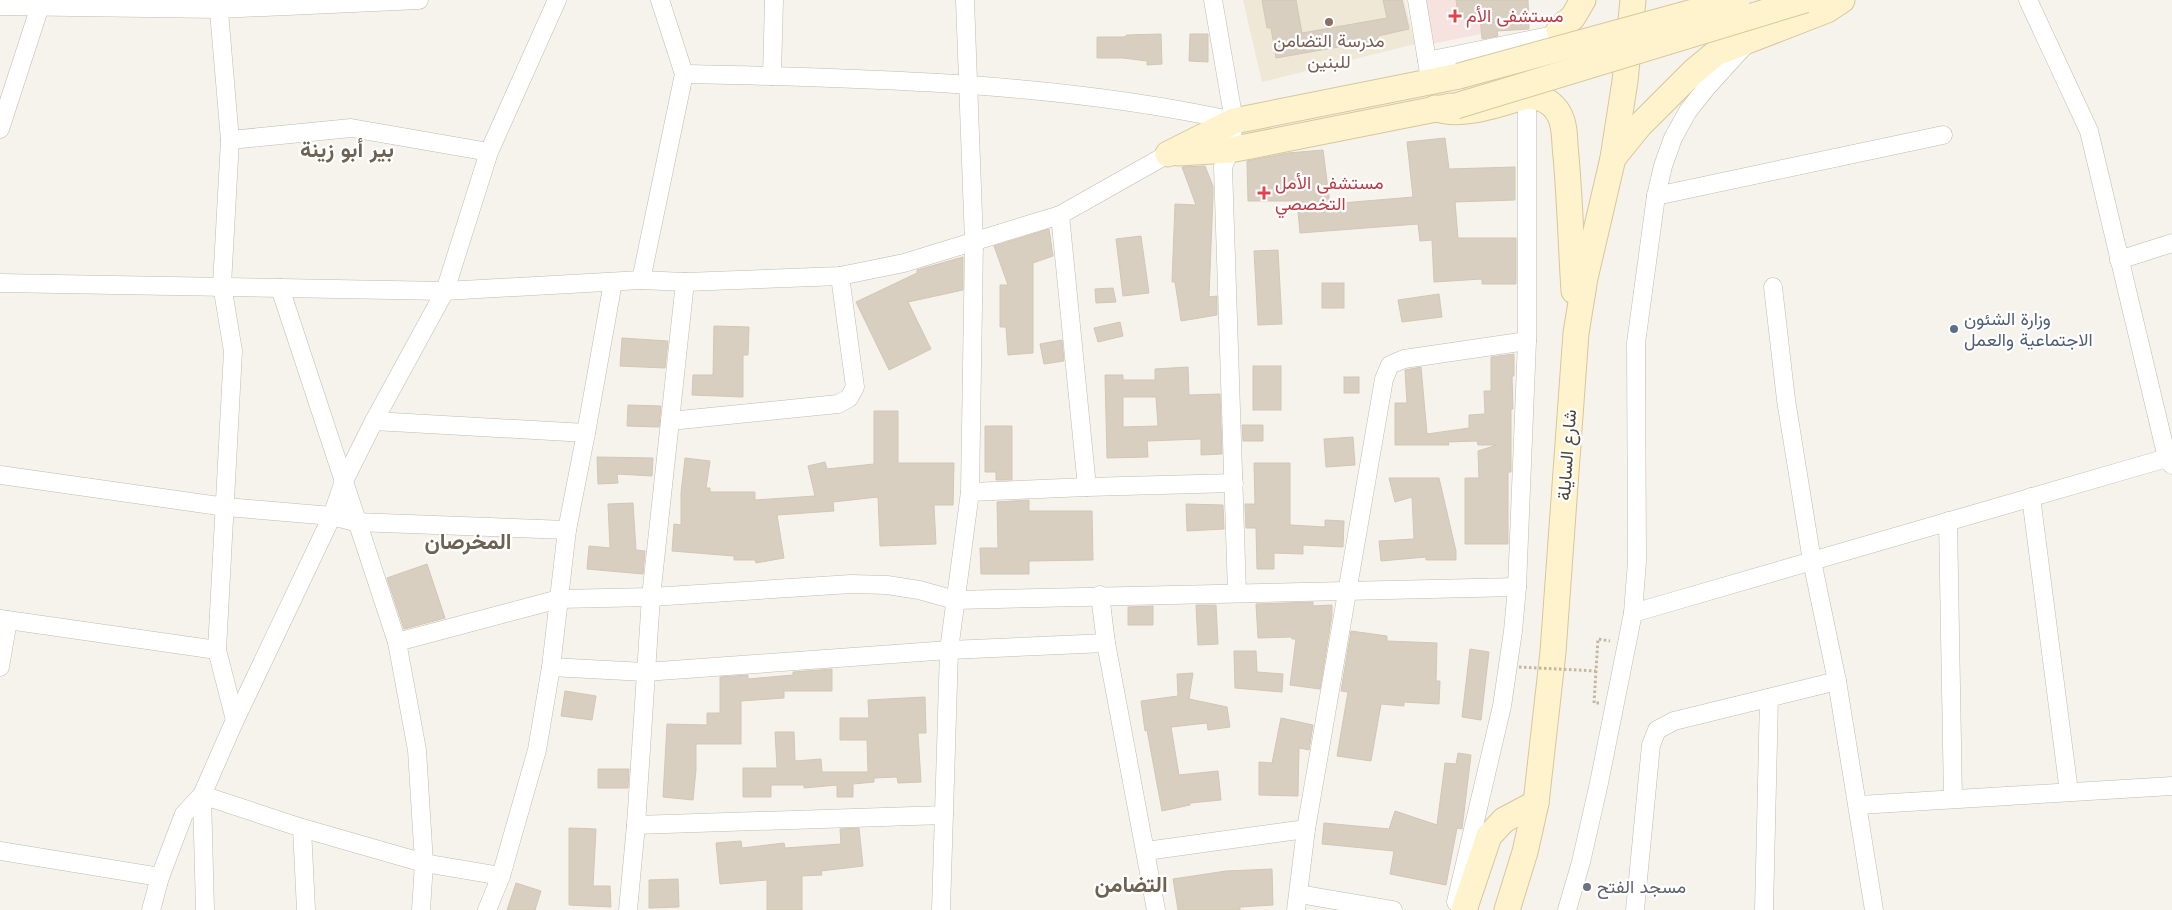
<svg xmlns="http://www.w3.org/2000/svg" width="2172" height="910" viewBox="0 0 2172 910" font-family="Jost,Vazirmatn,sans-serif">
	<rect width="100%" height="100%" fill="#f6f3ec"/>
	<!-- education -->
	<polygon fill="#efe8d6" points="1243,0 1404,0 1415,44 1262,82"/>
	<!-- medical -->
	<polygon fill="#f6e3e0" points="1424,0 1480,0 1486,33 1431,44"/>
	<!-- building -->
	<g fill="#d8cfc1" stroke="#d3c7b4" fill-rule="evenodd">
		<polygon points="1262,0 1296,0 1302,33 1387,18 1383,0 1402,0 1409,29 1378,36 1378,40 1276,58 1271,28 1267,28"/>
		<polygon points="1456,0 1528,0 1529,29 1497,31 1498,36 1482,39 1480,17 1459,19"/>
		<polygon points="1161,34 1162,64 1147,65 1147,61 1123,58 1097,58 1097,37 1124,37 1127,35"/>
		<polygon points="1190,34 1208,34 1208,62 1189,61"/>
		<polygon points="1445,138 1449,169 1515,167 1515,200 1455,202 1458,238 1516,238 1516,284 1482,284 1482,279 1434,282 1432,240 1420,241 1418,224 1300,233 1297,201 1248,201 1247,161 1288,153 1323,150 1330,204 1413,197 1407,142"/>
		<polygon points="1205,166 1213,186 1213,196 1209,297 1217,296 1217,315 1181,321 1175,282 1172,282 1175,204 1196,205 1182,167"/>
		<polygon points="1049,229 1053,256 1033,263 1033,353 1008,355 1006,327 1000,327 1000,285 1008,285 994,246"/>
		<polygon points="1141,236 1149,293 1123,296 1116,239"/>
		<polygon points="1278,250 1282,324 1258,325 1254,251"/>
		<polygon points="963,257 963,290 908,302 931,349 889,370 856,302 917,273 917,270"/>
		<rect x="1322" y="283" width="22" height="25"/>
		<polygon points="1113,288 1116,302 1096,303 1095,289"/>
		<polygon points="1439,294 1442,317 1402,322 1398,300"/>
		<polygon points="1120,322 1123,336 1098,342 1094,328"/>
		<polygon points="714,326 749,327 748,355 743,355 743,397 692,395 693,375 713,375"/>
		<polygon points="622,338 668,341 665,368 620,366"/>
		<polygon points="1062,340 1064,361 1044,364 1040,344"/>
		<polygon points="1514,354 1514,376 1512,376 1513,409 1511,409 1511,472 1508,472 1508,544 1465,544 1465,478 1479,478 1478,451 1497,445 1478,445 1477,441 1448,442 1449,445 1395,445 1395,403 1407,403 1405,370 1421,367 1427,434 1469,428 1469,415 1485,414 1484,391 1491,391 1491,357"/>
		<rect x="1253" y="366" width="28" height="44"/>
		<path d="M1188,367l1,28 31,-1 2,60 -21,1v-16l-54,2 1,16 -41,1 -2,-83h18v5h32v-11zM1123,397h33l2,29 -35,1z"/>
		<rect x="1344" y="377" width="15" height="16"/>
		<polygon points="628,405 661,406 659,427 627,426"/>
		<polygon points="874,411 898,411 898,463 954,463 953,505 934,505 936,544 880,546 878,497 833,502 834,511 777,515 784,558 756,563 755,560 734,560 734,556 672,551 674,524 681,525 681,493 685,458 710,461 706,488 710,488 710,492 755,492 755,500 815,496 808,466 825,462 827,469 874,464"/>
		<polygon points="1242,425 1263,425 1263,441 1243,441"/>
		<polygon points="985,426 1012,426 1012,480 996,480 996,472 985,472"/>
		<polygon points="1353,437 1355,465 1326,467 1324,439"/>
		<polygon points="597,457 653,458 652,476 617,474 618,483 598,484"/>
		<polygon points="1254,463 1290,463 1290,525 1325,527 1325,520 1344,521 1343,547 1303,545 1303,554 1274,553 1274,569 1257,569 1256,528 1246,528 1245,504 1255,504"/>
		<polygon points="1389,478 1439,478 1456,551 1456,560 1426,560 1426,557 1381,561 1379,541 1414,539 1412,497 1395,502"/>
		<polygon points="1029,500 1029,511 1092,511 1093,560 1029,561 1029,574 981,574 980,548 998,548 997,502"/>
		<polygon points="633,503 636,550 645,551 643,574 587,569 589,546 610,548 608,504"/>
		<polygon points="1186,504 1223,505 1224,529 1187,531"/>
		<polygon points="427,564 445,618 404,629 387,578"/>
		<polygon points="1313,602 1313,606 1332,605 1332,615 1320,689 1290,685 1296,639 1292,639 1292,637 1258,638 1256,604"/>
		<polygon points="1196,605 1216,605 1218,644 1198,645"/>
		<polygon points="1153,606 1153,625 1128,625 1128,607"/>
		<polygon points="1351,631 1387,636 1387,641 1437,643 1436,681 1440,681 1439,704 1404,702 1404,706 1381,704 1371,761 1337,756 1348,692 1341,691"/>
		<polygon points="1470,649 1489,652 1481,720 1462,717"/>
		<polygon points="1234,651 1256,651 1257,672 1283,674 1282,692 1235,688"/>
		<polygon points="832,669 832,691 784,691 784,698 741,701 741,744 696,744 696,770 693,800 663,797 667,724 707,725 707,713 720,713 720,677 748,675 748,679 793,675 793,672"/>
		<polygon points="1193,673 1189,699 1227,707 1230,727 1208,730 1207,723 1171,727 1179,775 1218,771 1221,800 1190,803 1190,805 1162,811 1147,730 1145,731 1141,701 1178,696 1177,674"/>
		<polygon points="565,691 596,696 592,720 561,716"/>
		<polygon points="925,697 926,733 918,733 921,782 898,783 897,777 874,778 874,782 853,784 853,797 837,797 837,785 804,788 804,785 771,785 771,797 743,797 743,768 777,768 775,732 794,732 795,761 821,759 822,772 868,772 867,740 840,740 840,718 869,718 868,700"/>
		<polygon points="1281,718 1313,725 1309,750 1299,748 1298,796 1259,795 1259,762 1272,763"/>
		<polygon points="1458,753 1471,755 1462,829 1457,828 1446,885 1390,874 1394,851 1322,844 1324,823 1389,829 1395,811 1437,825 1445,763 1456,764"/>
		<polygon points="598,769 629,769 628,788 598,788"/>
		<polygon points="569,828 596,829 593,886 610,886 611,907 569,905"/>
		<polygon points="859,828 863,866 821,871 822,875 802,876 802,910 767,910 767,880 720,884 716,843 741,841 742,848 784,843 785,848 841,844 840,829"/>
		<polygon points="1272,869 1273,905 1240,907 1240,910 1178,910 1173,879 1226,871"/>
		<polygon points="678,879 679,907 649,908 649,880"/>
		<polygon points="516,883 541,891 535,910 507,910"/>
	</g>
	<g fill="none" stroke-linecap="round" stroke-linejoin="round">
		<!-- street casing -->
		<g stroke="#c2bbae" stroke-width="19">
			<g id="street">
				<polyline points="218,0 230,140 222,285 233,351 217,650 235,720"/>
				<polyline points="1213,0 1234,121 1230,150 1223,167 1237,593"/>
				<polyline points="1417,0 1429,73"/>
				<polyline points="2028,0 2089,131 2167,458 2172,465"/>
				<polyline points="0,6 219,9 419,0"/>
				<polyline points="1427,61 1549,36 1559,30 1563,20"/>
				<path d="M684,74c181,4 374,8 550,47"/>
				<polyline points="772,76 774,0"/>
				<polyline points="0,129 42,0"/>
				<polyline points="230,140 351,128 489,152"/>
				<polyline points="1656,196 1943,135"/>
				<polyline points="1060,215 1087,487"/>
				<polyline points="2119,260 2172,243"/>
				<polyline points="641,280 684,74 660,0"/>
				<polyline points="685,282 651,597 636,825 944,815"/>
				<polyline points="0,283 445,291 641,280 685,282 840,276 904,263 1060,215 1168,154"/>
				<polyline points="1773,287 1786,400 1812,561 1837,681 1874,910"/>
				<polyline points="280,288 397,642 417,750 424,863 421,910"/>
				<polyline points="374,421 586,433"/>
				<polyline points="670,421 838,404 849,398 855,387 840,276"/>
				<polyline points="0,475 226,507 332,516 355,522 567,530"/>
				<polyline points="970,492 1087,487 1234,483"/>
				<polyline points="2031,497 2069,792"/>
				<polyline points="1948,521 1953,799"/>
				<polyline points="1100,595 1106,643 1156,910"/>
				<polyline points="1633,613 2167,458"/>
				<polyline points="0,619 217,650"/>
				<polyline points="397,642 559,599 651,597 851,584 887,585 919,590 955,600 1517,587"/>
				<polyline points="0,667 8,620"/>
				<polyline points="551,667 645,672 949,650 1106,643"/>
				<polyline points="1859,805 2172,786"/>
				<polyline points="302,828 306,910"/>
				<polyline points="0,851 160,877"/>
				<polyline points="1146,851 1306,829"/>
				<polyline points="1299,894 1393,910"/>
				<polyline points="1456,902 1502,706 1513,631 1517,587 1527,341 1527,96"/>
				<polyline points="151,910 160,877 184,814 202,795 235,720 332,516 344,481 374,421 445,291 489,152 557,0"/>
				<polyline points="205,910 202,795 302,828 424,863 501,876"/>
				<polyline points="487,910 501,876 537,750 551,667 567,530 586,433 613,282"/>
				<polyline points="628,910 636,825"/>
				<polyline points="941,910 949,650 970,492 974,242 965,0"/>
				<polyline points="1296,910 1306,829 1384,379 1390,365 1404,359 1527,341"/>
				<polyline points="1567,910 1581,862 1599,783 1633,613 1637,561 1636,343 1656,196 1663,166 1673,138 1688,111 1707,87 1747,43"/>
				<polyline points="1635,910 1651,745 1657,730 1674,721 1837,681"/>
				<polyline points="1764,910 1769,698"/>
			</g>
		</g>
		<!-- secondary casing -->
		<g stroke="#d6c79b" stroke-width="27">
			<g id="secondary">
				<polyline points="1559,30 1573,17 1583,0"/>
				<path d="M1435,108c26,11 65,-5 92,-12 14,1 25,5 32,18 7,12 5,28 7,42 4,45 5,90 8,135"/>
				<polyline points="1178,153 1230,150 1451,106"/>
				<polyline points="1168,154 1234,121 1459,76"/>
				<polyline points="1613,158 1639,126 1693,72 1716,53 1827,10 1842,0"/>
				<polyline points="1464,910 1489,836 1504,820 1536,803"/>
				<polyline points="1507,910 1525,852 1536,803 1553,652 1576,333 1585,278 1613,158 1625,81 1633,0"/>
			</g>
		</g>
		<!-- path -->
		<polyline stroke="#c4b79f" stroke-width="3" stroke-dasharray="2.5 2.5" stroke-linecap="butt" points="1599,703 1594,703 1598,639 1610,641"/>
		<!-- street -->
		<use href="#street" stroke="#fff" stroke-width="18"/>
		<!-- secondary -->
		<use href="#secondary" stroke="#fff3cd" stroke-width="25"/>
		<!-- secondary-bridge casing -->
		<g stroke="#d6c79b" stroke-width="27" stroke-linecap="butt">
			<g id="secondary-bridge">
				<polyline points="1459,76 1737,0"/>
				<polyline points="1456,106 1805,0"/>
			</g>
		</g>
		<!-- path-bridge -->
		<polyline stroke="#c4b79f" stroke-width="3" stroke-dasharray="2.5 2.5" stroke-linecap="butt" points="1519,667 1596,671"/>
		<!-- secondary-bridge -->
		<use href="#secondary-bridge" stroke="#fff3cd" stroke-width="25"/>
	</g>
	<!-- markers -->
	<g fill="#e0444e" stroke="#fff" stroke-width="2">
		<path d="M1452.5 8.5h5v5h5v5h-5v5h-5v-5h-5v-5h5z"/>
		<path d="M1261.5 185.5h5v5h5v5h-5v5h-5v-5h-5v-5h5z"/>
	</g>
	<circle fill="#8d6e63" stroke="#fff" stroke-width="2" cx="1329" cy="22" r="5"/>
	<circle fill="#5c6f8a" stroke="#fff" stroke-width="2" cx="1954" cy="329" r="5"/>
	<circle fill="#6b7280" stroke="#fff" stroke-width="2" cx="1587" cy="887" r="5"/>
	<g text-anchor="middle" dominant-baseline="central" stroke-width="4.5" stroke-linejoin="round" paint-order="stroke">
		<!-- health labels -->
		<g font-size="18" fill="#be3a42" stroke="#fff" text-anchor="start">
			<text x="1466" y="16">مستشفى الأم</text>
			<text x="1275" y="183">مستشفى الأمل<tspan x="1275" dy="21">التخصصي</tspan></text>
		</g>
		<!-- education labels -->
		<g font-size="18" fill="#785e54" stroke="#fff">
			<text x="1329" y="41">مدرسة التضامن<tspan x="1329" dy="21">للبنين</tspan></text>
		</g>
		<!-- service labels -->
		<g font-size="18" fill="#4e5e75" stroke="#fff" text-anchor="start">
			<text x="1964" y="319">وزارة الشئون<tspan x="1964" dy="21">الاجتماعية والعمل</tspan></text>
		</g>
		<!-- street labels -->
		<g font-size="18" fill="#4b4439" stroke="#fff">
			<text transform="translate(1567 455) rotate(-86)">شارع السايلة</text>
		</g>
		<!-- worship labels -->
		<g font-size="18" fill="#5b616d" stroke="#fff" text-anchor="start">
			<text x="1597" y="887">مسجد الفتح</text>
		</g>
		<!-- district labels -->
		<g font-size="22" font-weight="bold" fill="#6e6250" stroke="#fff">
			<text x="347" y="149">بير أبو زينة</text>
			<text x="468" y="541">المخرصان</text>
			<text x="1131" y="884">التضامن</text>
		</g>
	</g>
</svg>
